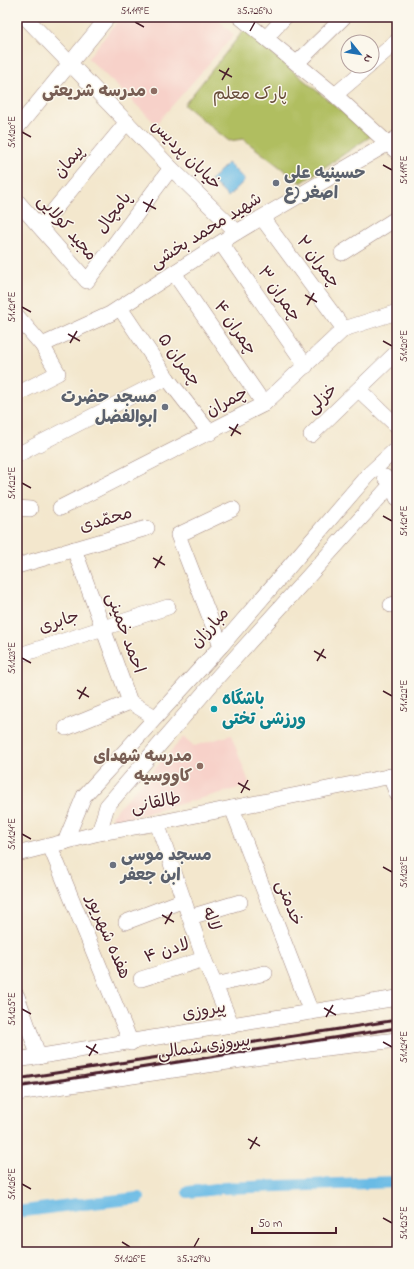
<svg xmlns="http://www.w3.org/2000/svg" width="414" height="1269" viewBox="0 0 414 1269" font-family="'Indie Flower','Playpen Sans Arabic',sans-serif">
	<rect width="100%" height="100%" fill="#fbf7ec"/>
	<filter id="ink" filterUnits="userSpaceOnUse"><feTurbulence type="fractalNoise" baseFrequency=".025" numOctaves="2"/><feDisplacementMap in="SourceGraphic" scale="8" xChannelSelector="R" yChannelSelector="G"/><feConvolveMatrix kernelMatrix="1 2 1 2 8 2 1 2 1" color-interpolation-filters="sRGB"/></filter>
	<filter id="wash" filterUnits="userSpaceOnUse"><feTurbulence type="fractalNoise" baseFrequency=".012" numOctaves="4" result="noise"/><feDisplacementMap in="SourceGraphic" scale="16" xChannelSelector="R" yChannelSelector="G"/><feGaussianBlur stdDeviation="0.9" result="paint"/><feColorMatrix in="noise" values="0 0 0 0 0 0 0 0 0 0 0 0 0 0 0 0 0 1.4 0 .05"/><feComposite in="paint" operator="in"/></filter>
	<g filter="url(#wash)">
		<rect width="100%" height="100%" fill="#f3e7cd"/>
		<!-- built -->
		<g fill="#f7d1c9">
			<polygon points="121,17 215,17 234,35 156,124 88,58"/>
			<polygon points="231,735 250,785 114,822 112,815 184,737 194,746"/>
		</g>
		<!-- green -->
		<polygon fill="#b0be60" stroke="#7d6e46" points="244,30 371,136 301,183 243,139 229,141 184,105"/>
		<!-- water -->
		<polygon fill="#6abbe5" stroke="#5a6d88" points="228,163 245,180 228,197 211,180"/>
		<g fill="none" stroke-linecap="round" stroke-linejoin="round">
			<!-- canal -->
			<g stroke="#6abbe5" stroke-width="12">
				<polyline points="223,1188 397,1182"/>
				<polyline points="188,1192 217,1189"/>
				<polyline points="83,1204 139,1198"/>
				<polyline points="17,1212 78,1204"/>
			</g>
		</g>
	</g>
	<g filter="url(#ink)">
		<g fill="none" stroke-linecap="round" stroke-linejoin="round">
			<!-- minor casing -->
			<g stroke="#9e837c" stroke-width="16">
				<g id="minor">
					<polyline points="25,17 171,168 237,232"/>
					<polyline points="240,17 335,95 397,152"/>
					<polyline points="266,38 285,17"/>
					<polyline points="297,63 344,17"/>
					<polyline points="372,63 397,41"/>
					<polyline points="335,95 369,66"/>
					<polyline points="17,128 108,17"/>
					<polyline points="17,201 87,281 171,168"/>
					<polyline points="262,218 344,329"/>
					<polyline points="40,227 127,122"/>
					<polyline points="221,243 306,366"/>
					<polyline points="342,253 397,218"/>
					<polyline points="174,273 264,404"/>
					<polyline points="120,308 167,378 210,433"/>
					<polyline points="17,316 42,345 58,373 17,394"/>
					<polyline points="42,345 110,314 237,232 397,138"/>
					<polyline points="359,390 397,426"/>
					<polyline points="311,435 396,353"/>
					<polyline points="17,455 167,378"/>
					<polyline points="385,477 391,483 397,498"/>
					<polyline points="17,508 30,509"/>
					<polyline points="60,508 264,404 344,329 397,312"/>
					<polyline points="74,549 130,702 155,717"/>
					<polyline points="17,566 147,528"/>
					<polyline points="391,605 397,603"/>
					<polyline points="221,646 178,535 233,509"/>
					<polyline points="26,653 168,607"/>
					<polyline points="66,728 130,702"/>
					<polyline points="390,776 397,794"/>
					<polyline points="232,808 311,1012"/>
					<polyline points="157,823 204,959 232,1026"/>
					<polyline points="99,833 107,806 215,680 397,478"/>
					<polyline points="65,842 84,796 221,646 367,476 397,448"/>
					<polyline points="50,846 131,1043"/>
					<polyline points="17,854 99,833 157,823 397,775"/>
					<polyline points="190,917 240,902"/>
					<polyline points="126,922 184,900"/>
					<polyline points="141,979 204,959"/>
					<polyline points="216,985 265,973"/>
					<polyline points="17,996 39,1057"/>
					<polyline points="17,1060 397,998"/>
					<polyline points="17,1093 309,1050 397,1040"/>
				</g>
			</g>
			<!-- minor -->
			<use href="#minor" stroke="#fff" stroke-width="15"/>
			<!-- rail -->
			<g stroke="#4a1f2b" stroke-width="3">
				<polyline points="17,1079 397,1020"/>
				<polyline points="17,1087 397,1028"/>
			</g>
		</g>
	</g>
	<!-- ticks -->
	<path fill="none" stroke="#4a1f2b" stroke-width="1.5" d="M135,22l9,5M250,31l5,-9M219,70l13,7M222,80l7,-12M22,132l9,5M383,165l9,5M143,202l13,7M146,212l7,-13M305,295l12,7M307,305l7,-12M22,307l9,5M68,334l12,7M383,341l9,5M70,343l7,-12M229,427l12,7M231,436l7,-12M22,483l9,5M383,516l9,5M153,558l12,7M155,568l7,-12M314,651l12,7M22,658l9,5M317,661l7,-12M77,690l12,7M383,691l9,5M79,699l7,-12M238,783l12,7M241,793l7,-13M22,834l9,5M383,867l9,5M162,915l12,7M165,924l7,-12M324,1008l12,7M22,1009l9,5M326,1017l7,-12M383,1042l9,5M86,1046l12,7M89,1056l7,-12M248,1139l12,7M250,1149l7,-12M22,1184l9,5M383,1218l9,5M122,1242l8,5M194,1247l5,-9"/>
	<!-- markers -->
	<g fill="#8d6e63" stroke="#fbf7ec" stroke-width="1.5">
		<circle cx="154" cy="91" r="4"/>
		<circle cx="200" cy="766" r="4"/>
	</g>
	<g fill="#6b7280" stroke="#fbf7ec" stroke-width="1.5">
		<circle cx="276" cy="183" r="4"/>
		<circle cx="165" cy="407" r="4"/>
		<circle cx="113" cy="865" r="4"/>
	</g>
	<circle fill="#0f9aa8" stroke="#fbf7ec" stroke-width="1.5" cx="214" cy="709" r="4"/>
	<g text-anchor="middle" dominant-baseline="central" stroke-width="3" stroke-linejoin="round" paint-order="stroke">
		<!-- education labels -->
		<g font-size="17" font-weight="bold" fill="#785e54" stroke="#fbf7ec" text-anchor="end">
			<text x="146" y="91">مدرسه شریعتی</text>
			<text x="192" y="756">مدرسه شهدای<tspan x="192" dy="20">کاووسیه</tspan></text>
		</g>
		<!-- park labels -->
		<g font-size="17" fill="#694f3b" stroke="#fbf7ec">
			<text x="250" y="94">پارک معلم</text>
		</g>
		<!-- street labels -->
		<g font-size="17" fill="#4a1f2b" stroke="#fbf7ec">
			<text transform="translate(186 155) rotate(45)">خیابان پردیس</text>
			<text transform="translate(69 162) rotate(-50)">پیمان</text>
			<text transform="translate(114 213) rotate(-53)">پامچال</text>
			<text transform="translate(67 228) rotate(49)">مجید کولایی</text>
			<text transform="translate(206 231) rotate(-32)">شهید محمد بخشی</text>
			<text transform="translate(318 262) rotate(53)">چمران ۲</text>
			<text transform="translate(279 294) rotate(55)">چمران ۳</text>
			<text transform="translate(235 328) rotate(55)">چمران ۴</text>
			<text transform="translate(179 360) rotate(54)">چمران ۵</text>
			<text transform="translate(322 399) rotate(-43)">خزلی</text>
			<text transform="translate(227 402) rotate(-28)">چمران</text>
			<text transform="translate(106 520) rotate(-16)">محمّدی</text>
			<text transform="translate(59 622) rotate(-18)">جابری</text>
			<text transform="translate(210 628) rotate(-48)">مبارزان</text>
			<text transform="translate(125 633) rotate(70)">احمد خمینی</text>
			<text transform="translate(156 803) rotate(-11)">طالقانی</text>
			<text transform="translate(289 903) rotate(69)">خدمتی</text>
			<text transform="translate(211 919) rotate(71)">لاله</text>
			<text transform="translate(108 937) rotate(67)">هفده شهریور</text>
			<text transform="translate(167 951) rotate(-18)">لادن ۴</text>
			<text transform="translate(204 1011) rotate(-10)">پیروزی</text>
			<text transform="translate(204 1047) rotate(-8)">پیروزی شمالی</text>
		</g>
		<!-- worship labels -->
		<g font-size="17" font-weight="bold" fill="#5b616d" stroke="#fbf7ec" text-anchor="start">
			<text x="284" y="173">حسینیه علی<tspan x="284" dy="20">اصغر (ع</tspan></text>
			<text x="157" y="397" text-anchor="end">مسجد حضرت<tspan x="157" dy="20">ابوالفضل</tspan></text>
			<text x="121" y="855">مسجد موسی<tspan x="121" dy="20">ابن جعفر</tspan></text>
		</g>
		<!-- culture labels -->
		<g font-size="17" font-weight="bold" fill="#0d838f" stroke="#fbf7ec" text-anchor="start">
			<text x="222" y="699">باشگاه<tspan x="222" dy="20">ورزشی تختی</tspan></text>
		</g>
	</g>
	<!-- margin -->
	<rect width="414" height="1269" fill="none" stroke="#fbf7ec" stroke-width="44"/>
	<!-- north arrow -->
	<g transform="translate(360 54) rotate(120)"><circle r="19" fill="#fbf7ec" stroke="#b4a19f"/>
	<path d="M0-3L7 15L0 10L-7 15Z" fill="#1f6fb2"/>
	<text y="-6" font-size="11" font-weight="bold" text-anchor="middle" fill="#4a1f2b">N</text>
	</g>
	<!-- scale -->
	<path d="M252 1227v6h84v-6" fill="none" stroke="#4a1f2b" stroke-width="2"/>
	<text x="258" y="1227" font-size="12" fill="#4a1f2b" stroke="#fbf7ec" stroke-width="3" paint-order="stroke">50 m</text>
	<rect x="22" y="22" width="370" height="1225" fill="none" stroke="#4a1f2b" stroke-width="1.5"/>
	<g font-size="10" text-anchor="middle" fill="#4a1f2b">
		<text x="135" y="14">51.119°E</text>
		<text x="255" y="14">35.726°N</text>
		<text transform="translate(11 132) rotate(-90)" y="4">51.120°E</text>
		<text transform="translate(403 170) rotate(-90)" y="4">51.119°E</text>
		<text transform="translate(11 307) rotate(-90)" y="4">51.121°E</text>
		<text transform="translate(403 346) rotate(-90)" y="4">51.120°E</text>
		<text transform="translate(11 483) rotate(-90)" y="4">51.122°E</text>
		<text transform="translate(403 521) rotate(-90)" y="4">51.121°E</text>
		<text transform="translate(11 658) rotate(-90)" y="4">51.123°E</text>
		<text transform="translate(403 696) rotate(-90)" y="4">51.122°E</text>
		<text transform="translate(11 834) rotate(-90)" y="4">51.124°E</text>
		<text transform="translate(403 872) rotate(-90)" y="4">51.123°E</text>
		<text transform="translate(11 1009) rotate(-90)" y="4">51.125°E</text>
		<text transform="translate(403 1047) rotate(-90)" y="4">51.124°E</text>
		<text transform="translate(11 1184) rotate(-90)" y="4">51.126°E</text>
		<text transform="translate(403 1223) rotate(-90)" y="4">51.125°E</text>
		<text x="130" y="1262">51.126°E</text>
		<text x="194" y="1262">35.729°N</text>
	</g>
</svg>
